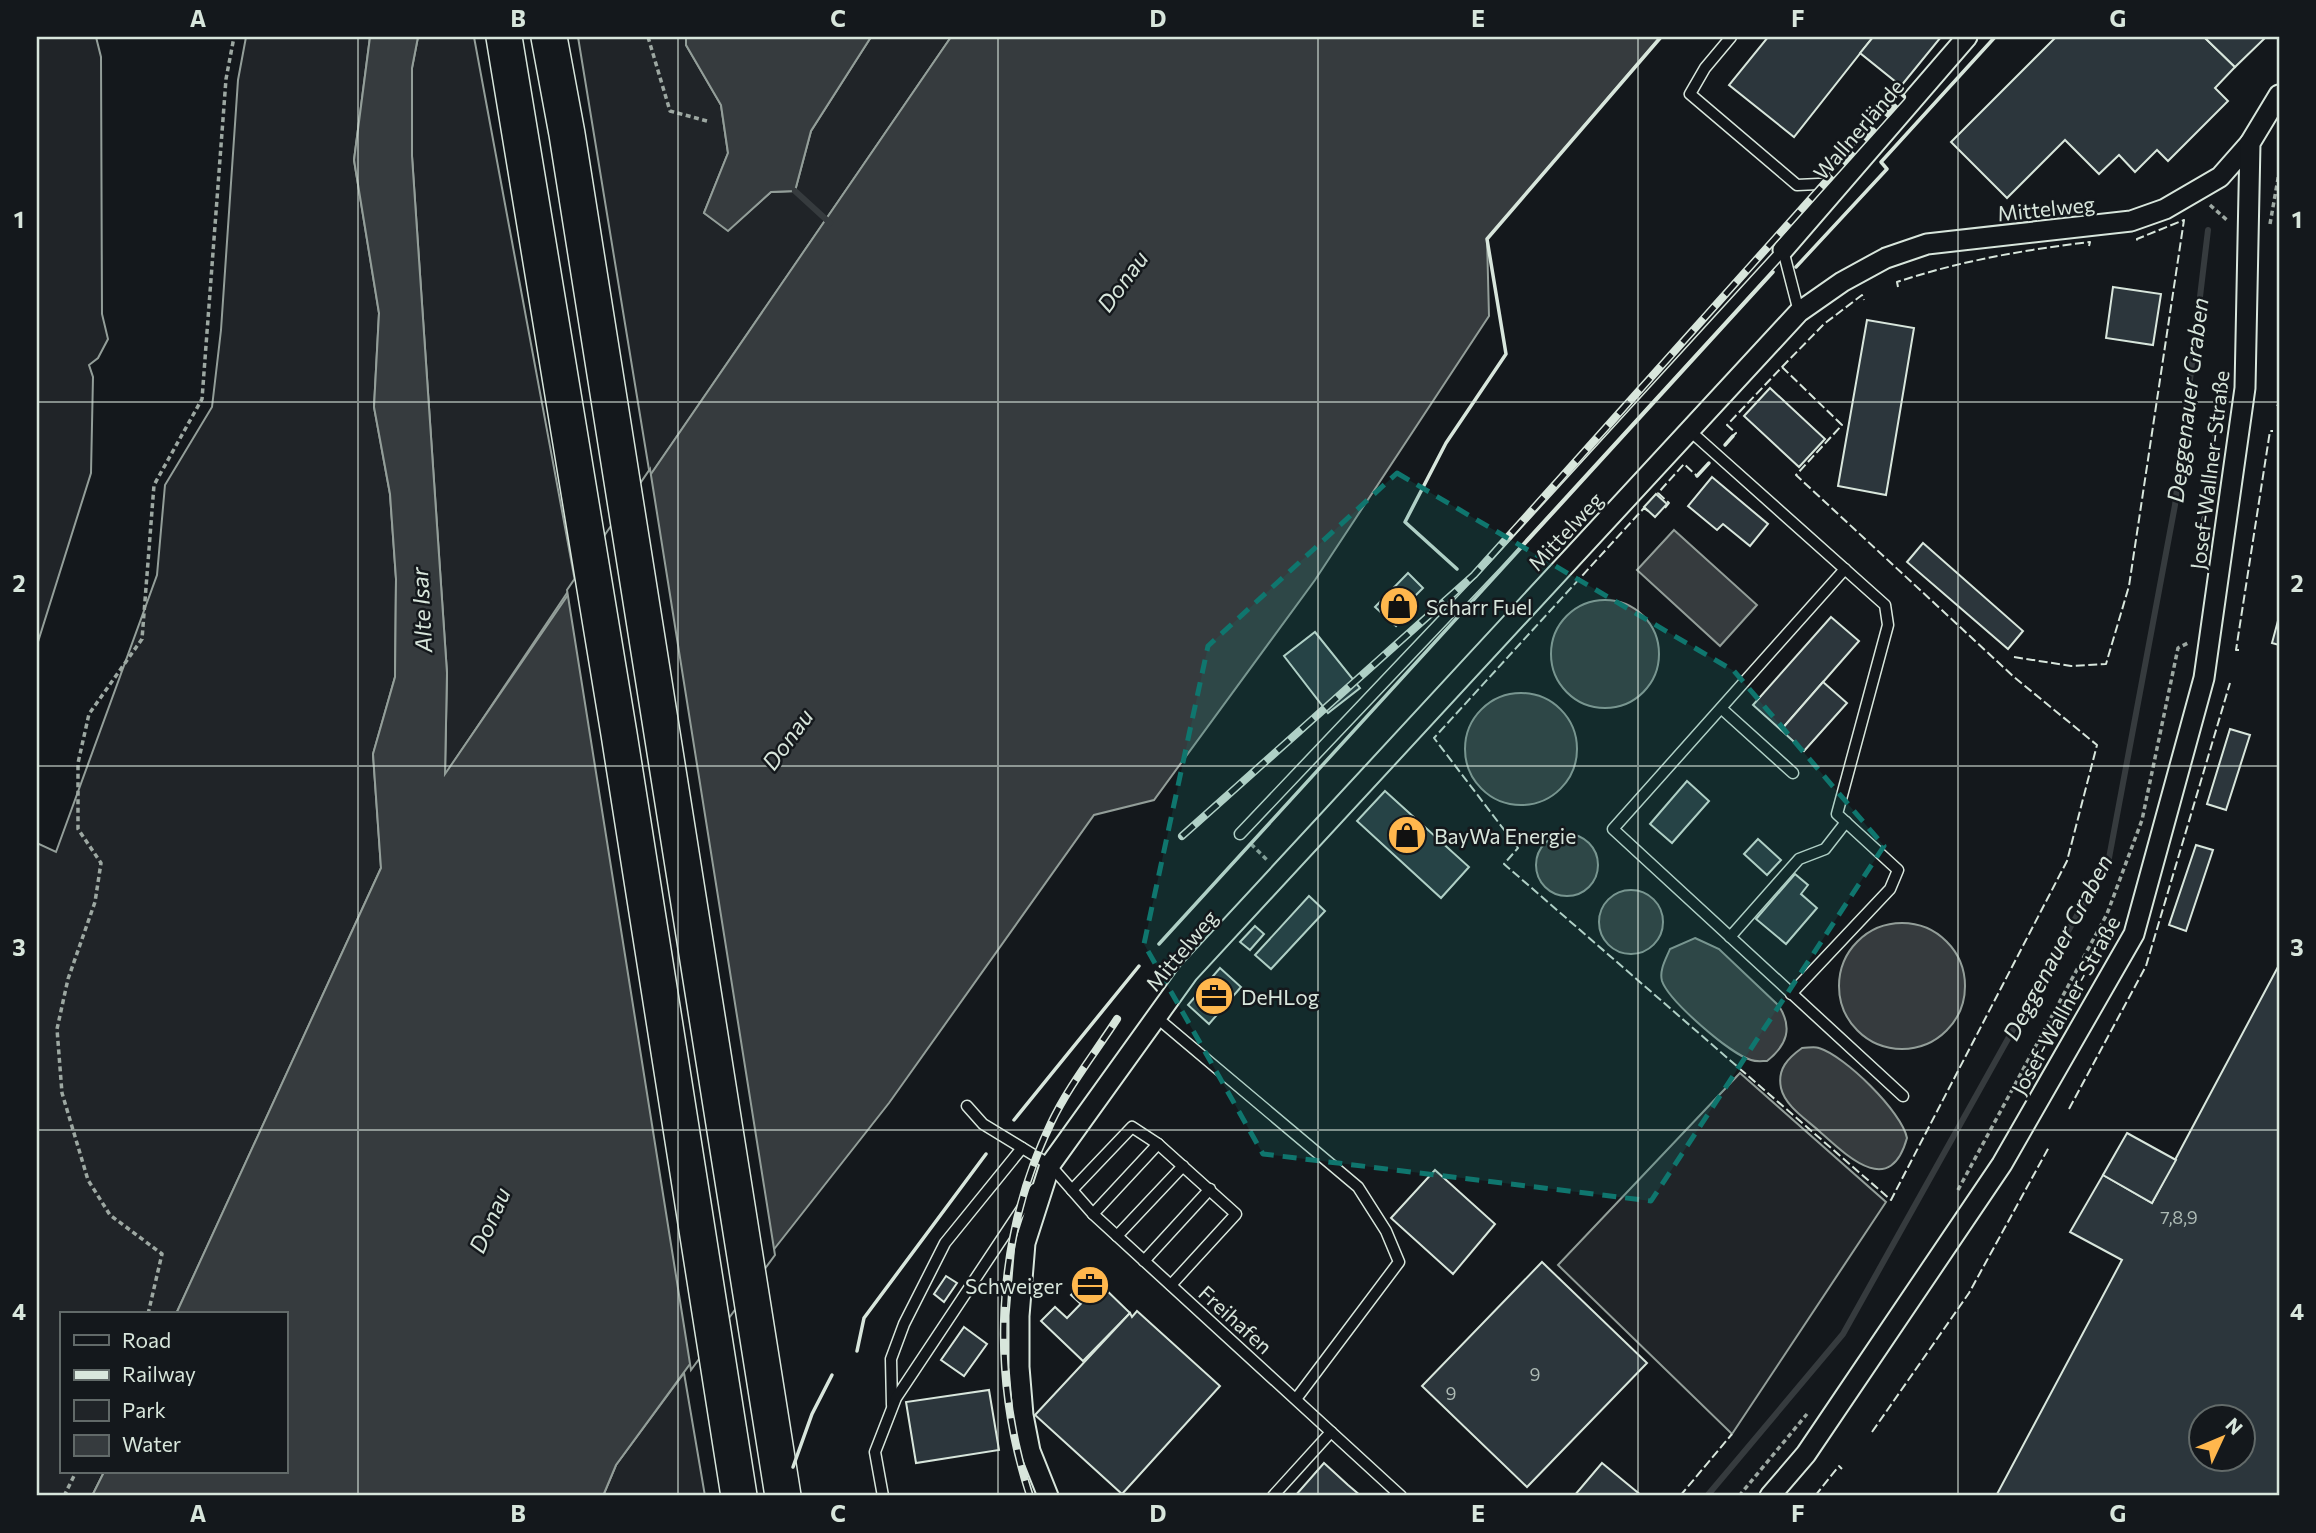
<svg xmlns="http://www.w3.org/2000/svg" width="2316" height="1533" viewBox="0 0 2316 1533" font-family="Commissioner,sans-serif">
	<rect width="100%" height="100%" fill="#14181c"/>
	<!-- green -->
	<g fill="#202428" stroke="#939e99" stroke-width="2">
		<polygon points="37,37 96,37 101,57 102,314 108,339 98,358 89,365 93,377 91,473 37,645"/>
		<polygon points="246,37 370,37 354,160 379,313 374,407 390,494 396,579 395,677 373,754 381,868 176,1314 61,1314 61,1472 104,1472 92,1496 37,1496 37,843 56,852 157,575 165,485 212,407 221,330 238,80"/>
		<polygon points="418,37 474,37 575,581 445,775 447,673 412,156 412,68"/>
		<polygon points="578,37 686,37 686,45 721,105 728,153 704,213 728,230 771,192 795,191 811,131 871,37 951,37 650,476"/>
		<polygon points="1740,1073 1886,1202 1732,1434 1558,1265"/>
		<polygon points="684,1373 705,1496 603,1496 616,1465"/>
	</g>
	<!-- water -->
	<g fill="#363b3e" stroke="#939e99" stroke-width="2">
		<polygon points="370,37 418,37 412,68 412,156 447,673 445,774 951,37 1660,37 1487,239 1489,316 1315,580 1154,800 1094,815 889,1103 775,1248 616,1465 603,1496 92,1496 104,1472 285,1472 285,1314 176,1314 381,868 373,754 395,677 396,579 390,494 374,407 379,313 354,160"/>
		<polygon points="686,37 871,37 811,131 795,191 771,192 728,231 704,213 728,153 721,105 686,45"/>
		<polygon points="1674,530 1757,605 1720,646 1637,570"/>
		<circle cx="1605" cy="654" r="54"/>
		<circle cx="1521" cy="749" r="56"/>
		<circle cx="1567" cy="865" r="31"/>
		<circle cx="1631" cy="922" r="32"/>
		<circle cx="1902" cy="986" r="63"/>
		<path d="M1695,938l24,11 60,57c14,22 8,39 -12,55 -5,0 -11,1 -16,-1 -21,-6 -82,-59 -89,-79 -3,-11 4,-22 8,-32z"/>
		<path d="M1802,1048c6,0 12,-2 17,0 26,8 83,64 88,90 -17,61 -60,18 -88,-7 -13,-12 -34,-25 -38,-43 -4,-19 7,-30 21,-40z"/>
	</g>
	<!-- pier -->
	<polygon fill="#14181c" stroke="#939e99" stroke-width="2" points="650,469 775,1255 691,1370 567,590"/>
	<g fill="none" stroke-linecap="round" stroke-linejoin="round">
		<!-- stream -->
		<g stroke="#363b3e" stroke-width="6">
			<polyline points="795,191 830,223"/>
			<polyline points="1707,1496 1843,1334 2109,858 2175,505 2208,230"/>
		</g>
	</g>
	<!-- building -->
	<g fill="#2c363c" stroke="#d8e6dc" stroke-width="2" fill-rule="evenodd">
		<polygon points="1768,37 1873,37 1794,137 1729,85"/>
		<polygon points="1873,37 1941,37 1901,86 1860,53"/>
		<polygon points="2056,37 2204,37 2235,67 2215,88 2228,101 2168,161 2157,150 2135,172 2119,155 2099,174 2065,140 2007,198 1951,142"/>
		<polygon points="2204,37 2266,37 2235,67"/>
		<polygon points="2113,287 2161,294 2153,345 2106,338"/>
		<polygon points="1867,320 1914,328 1886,495 1838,486"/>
		<polygon points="1770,388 1825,439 1799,467 1744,416"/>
		<polygon points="1712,477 1768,524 1750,546 1723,524 1717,530 1688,506"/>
		<polygon points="1656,494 1667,504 1655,517 1644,507"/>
		<polygon points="1923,543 2023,631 2008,649 1907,562"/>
		<polygon points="1408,573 1423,588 1411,600 1414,607 1396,626 1375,607"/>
		<polygon points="1831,617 1859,641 1781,730 1753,705"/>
		<polygon points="2279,617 2279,645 2272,643"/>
		<polygon points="1315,632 1360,688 1328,713 1284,656"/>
		<polygon points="1823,682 1847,703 1804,751 1781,730"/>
		<polygon points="2230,729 2250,735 2226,810 2207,804"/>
		<polygon points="1687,781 1709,801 1672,843 1650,824"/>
		<polygon points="1385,791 1469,867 1441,898 1357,821"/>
		<polygon points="1758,839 1781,860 1767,875 1744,854"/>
		<polygon points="2196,845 2213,850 2186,931 2169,925"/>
		<polygon points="1795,874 1808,885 1801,894 1817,908 1786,944 1756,919"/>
		<polygon points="1309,896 1325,911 1271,969 1255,955"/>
		<polygon points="1255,926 1264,934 1250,950 1240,942"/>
		<path d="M2279,965v531h-283l126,-236 -52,-28 33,-57 49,28zM2200,1418h42v42h-42z"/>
		<polygon points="1220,968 1241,987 1209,1024 1188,1005"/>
		<polygon points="2127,1133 2176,1160 2152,1203 2103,1175"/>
		<polygon points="1435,1170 1495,1224 1453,1274 1391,1218"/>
		<polygon points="1542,1262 1647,1363 1527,1487 1422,1386"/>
		<polygon points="946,1276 957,1283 944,1302 934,1294"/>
		<polygon points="1089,1277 1098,1286 1081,1304 1071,1295"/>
		<polygon points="1100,1284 1130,1313 1083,1361 1041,1321 1055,1307 1067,1318"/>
		<polygon points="1137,1311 1220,1386 1122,1494 1035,1415 1130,1313 1132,1317"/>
		<polygon points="964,1327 987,1344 964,1376 941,1360"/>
		<polygon points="989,1390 999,1450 916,1463 906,1402"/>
		<polygon points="1324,1463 1348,1485 1361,1496 1295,1496"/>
		<polygon points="1602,1463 1642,1496 1574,1496"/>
	</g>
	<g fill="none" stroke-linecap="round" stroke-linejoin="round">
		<!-- lane casing -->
		<g stroke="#d8e6dc" stroke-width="13">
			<g id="lane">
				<polyline points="1731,37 1705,68 1690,94 1797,185 1840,183"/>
				<polyline points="1783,250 1799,312"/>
				<polyline points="1689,430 1885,605 1888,625 1837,814 1898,870 1890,889 1791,994"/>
				<polyline points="1845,569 1613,829 1903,1096"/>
				<polyline points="1722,709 1793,773"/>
				<polyline points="1240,834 1497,563 1783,250"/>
				<polyline points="1730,937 1799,859 1825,849 1846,822"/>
				<polyline points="1156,1017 1358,1187 1386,1231 1399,1262 1296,1399"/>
				<polyline points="967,1106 983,1124 1050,1165 1093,1214 1401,1496"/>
				<polyline points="1072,1190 1132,1127 1158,1144 1236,1214 1171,1285"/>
				<polyline points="1093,1214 1158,1144"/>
				<polyline points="1117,1236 1183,1166"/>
				<polyline points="1144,1261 1210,1189"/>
				<polyline points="892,1405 891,1359 904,1324 945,1243 1022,1148"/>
				<polyline points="883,1496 875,1452 896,1398 1035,1189"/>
				<polyline points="1273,1496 1331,1432"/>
			</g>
		</g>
		<!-- street casing -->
		<g stroke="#d8e6dc" stroke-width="23">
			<g id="street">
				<polyline points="1783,250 1967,37"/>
				<polyline points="1048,1496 1030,1451 1023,1415 1019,1367 1019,1316 1025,1243 1050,1165 1188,973 1799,312 1842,282 1886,258 1927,244 2131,221 2165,209 2220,177 2250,143"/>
				<polyline points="1770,1496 1806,1454 2002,1164 2134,934 2204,678 2245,388 2250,143 2279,95"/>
			</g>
		</g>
		<!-- highway casing -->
		<g stroke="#d8e6dc" stroke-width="38">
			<g id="highway">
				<polyline points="504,37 619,734 739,1496"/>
				<polyline points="549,37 567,134 783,1496"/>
			</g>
		</g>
		<!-- path -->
		<g stroke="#9da8a2" stroke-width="3.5" stroke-dasharray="5 3.5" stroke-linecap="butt">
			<polyline points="648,37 670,111 707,121"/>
			<polyline points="2210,205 2228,221"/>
			<polyline points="2270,224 2279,173"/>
			<polyline points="2201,538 2218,402 2223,390"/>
			<polyline points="1251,844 1268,861"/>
			<polyline points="1958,1190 2107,914 2142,820 2178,648 2188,643"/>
			<polyline points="148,1314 162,1254 110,1215 88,1180 62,1093 57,1029 68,979 95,902 101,863 78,829 78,763 89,714 142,639 154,485 202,399 226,79 234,37"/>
			<polyline points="64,1496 76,1472"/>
			<polyline points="1739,1496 1807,1414"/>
		</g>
		<!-- lane -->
		<use href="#lane" stroke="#14181c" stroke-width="10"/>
		<!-- street -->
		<use href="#street" stroke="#14181c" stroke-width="19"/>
		<!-- highway -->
		<use href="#highway" stroke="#14181c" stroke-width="35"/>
		<!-- rail casing -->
		<g stroke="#d8e6dc" stroke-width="8">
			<g id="rail">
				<polyline points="1182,836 1474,575 1902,97"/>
				<path d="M1030,1496c-40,-122 -35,-256 21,-373 17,-36 44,-70 66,-104"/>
			</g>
		</g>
		<!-- rail -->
		<use href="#rail" stroke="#14181c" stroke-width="5" stroke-dasharray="16" stroke-linecap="butt"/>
		<!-- fence -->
		<g stroke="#d8e6dc" stroke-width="2" stroke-dasharray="9 3.5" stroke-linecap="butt">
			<path d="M1898,287l-1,-5c63,-21 126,-32 193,-40l-1,4"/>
			<polyline points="1782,367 1824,324 1862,295 1864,300"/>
			<polyline points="2277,406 2279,403"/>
			<polyline points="1665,508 1669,503 1658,493 1684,464 1697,476"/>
			<polyline points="1648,511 1644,508 1434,738 1518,848 1504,864 1891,1200 2067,861 2097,745 2014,677 1796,475 1842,425 1782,367 1727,425 1736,433 1733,436"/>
			<polyline points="2239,650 2236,650 2270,431 2273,431"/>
			<polyline points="2014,657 2071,666 2106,664 2129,586 2184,220 2137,239 2137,243"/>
			<polyline points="2069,1109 2146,966 2230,683"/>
			<polyline points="1872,1432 1969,1293 2049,1147"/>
			<polyline points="1680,1496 1732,1434"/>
			<polyline points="1815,1496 1839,1466 1842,1469"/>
		</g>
		<!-- wall -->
		<g stroke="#d8e6dc" stroke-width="3.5">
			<polyline points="1796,267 1887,169 1881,162 1995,37"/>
			<polyline points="1725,445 1733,436"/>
			<polyline points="1697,476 1709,463"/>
			<polyline points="1457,569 1405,522 1446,443 1506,354 1487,239 1661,37"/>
			<polyline points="1159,944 1773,272"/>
			<polyline points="1014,1120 1139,966"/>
			<polyline points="857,1351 864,1318 986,1154"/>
			<polyline points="793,1467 812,1414 832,1375"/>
		</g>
	</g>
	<!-- marked area -->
	<path fill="#0f766e" fill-opacity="0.2" stroke="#0f766e" stroke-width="5" stroke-dasharray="14 9" stroke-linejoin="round" d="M1397,473l337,198 150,175 -233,355 -388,-47 -119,-210 64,-298z"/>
	<!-- grid -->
	<path fill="none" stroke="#d8e6dc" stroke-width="2" stroke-opacity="0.55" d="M358,37v1459M678,37v1459M998,37v1459M1318,37v1459M1638,37v1459M1958,37v1459M37,402h2242M37,766h2242M37,1130h2242"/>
	<!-- icons -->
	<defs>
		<g id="shop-disc" transform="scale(2.0125)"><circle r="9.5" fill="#ffb74d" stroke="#14181c"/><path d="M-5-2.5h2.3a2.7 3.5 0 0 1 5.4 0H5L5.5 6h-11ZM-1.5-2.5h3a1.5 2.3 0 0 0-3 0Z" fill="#111"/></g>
		<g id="office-disc" transform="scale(2.0125)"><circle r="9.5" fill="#ffb74d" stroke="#14181c"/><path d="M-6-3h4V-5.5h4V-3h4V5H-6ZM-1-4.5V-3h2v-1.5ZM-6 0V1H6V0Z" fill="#111"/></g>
	</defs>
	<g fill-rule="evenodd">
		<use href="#shop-disc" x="1399" y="606"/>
		<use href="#shop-disc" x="1407" y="835"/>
		<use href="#office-disc" x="1214" y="996"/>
		<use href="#office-disc" x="1090" y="1285"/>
	</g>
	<g text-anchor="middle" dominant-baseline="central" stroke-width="5" stroke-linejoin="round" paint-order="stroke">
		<!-- number labels -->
		<g font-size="18" fill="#adbab4">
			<text x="2179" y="1217">7,8,9</text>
			<text x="1535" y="1374">9</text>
			<text x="1451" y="1393">9</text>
		</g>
		<!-- street labels -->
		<g font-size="21" fill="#d8e6dc" stroke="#14181c">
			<text transform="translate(1858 129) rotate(-49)">Wallnerlände</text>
			<text transform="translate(2046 208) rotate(-6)">Mittelweg</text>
			<text transform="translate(2209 470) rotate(-83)">Josef-Wallner-Straße</text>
			<text transform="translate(1565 531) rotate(-47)">Mittelweg</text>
			<text transform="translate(1181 950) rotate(-50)">Mittelweg</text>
			<text transform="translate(2065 1005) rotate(-61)">Josef-Wallner-Straße</text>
			<text transform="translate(1236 1319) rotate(42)">Freihafen</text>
		</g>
		<!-- poi labels -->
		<g font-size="21" fill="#d8e6dc" stroke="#14181c" text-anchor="start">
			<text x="1426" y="606">Scharr Fuel</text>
			<text x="1434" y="835">BayWa Energie</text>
			<text x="1241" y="996">DeHLog</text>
			<text x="1063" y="1285" text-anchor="end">Schweiger</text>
		</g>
		<!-- water labels -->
		<g font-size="23" font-style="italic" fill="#d8e6dc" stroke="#14181c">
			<text transform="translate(1122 281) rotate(-54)">Donau</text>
			<text transform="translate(2187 400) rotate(-83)">Deggenauer Graben</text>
			<text transform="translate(421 610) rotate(-93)">Alte Isar</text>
			<text transform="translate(787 739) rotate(-54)">Donau</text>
			<text transform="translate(2057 947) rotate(-62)">Deggenauer Graben</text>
			<text transform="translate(489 1220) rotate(-66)">Donau</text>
		</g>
	</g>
	<!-- border -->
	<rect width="2316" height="1533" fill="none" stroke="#14181c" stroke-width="77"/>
	<!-- legend -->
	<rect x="60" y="1312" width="228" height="161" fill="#14181c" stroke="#626a69" stroke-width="2"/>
	<rect x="74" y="1335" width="35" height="10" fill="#14181c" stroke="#626a69" stroke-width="2"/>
	<text x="122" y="1348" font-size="21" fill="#d8e6dc">Road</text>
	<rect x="74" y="1370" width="35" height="10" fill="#d8e6dc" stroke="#626a69" stroke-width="2"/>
	<text x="122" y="1382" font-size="21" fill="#d8e6dc">Railway</text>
	<rect x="74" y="1400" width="35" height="21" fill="#202428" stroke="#626a69" stroke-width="2"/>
	<text x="122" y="1418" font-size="21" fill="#d8e6dc">Park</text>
	<rect x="74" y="1435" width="35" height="21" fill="#363b3e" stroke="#626a69" stroke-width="2"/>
	<text x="122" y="1452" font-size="21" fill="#d8e6dc">Water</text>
	<!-- north arrow -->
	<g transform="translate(2222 1438) rotate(46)"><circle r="33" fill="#14181c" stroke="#626a69" stroke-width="2"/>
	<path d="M0-5L12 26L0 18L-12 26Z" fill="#ffb74d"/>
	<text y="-10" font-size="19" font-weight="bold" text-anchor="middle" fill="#d8e6dc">N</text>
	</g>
	<rect x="38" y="38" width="2240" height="1456" fill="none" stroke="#d8e6dc" stroke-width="2.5"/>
	<g font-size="23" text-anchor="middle" font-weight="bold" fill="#d8e6dc">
		<text x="198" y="27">A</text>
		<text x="518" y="27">B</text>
		<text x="838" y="27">C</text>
		<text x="1158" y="27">D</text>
		<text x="1478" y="27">E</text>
		<text x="1798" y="27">F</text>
		<text x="2118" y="27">G</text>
		<text x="19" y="228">1</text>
		<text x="2297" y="228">1</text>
		<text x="19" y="592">2</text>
		<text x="2297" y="592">2</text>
		<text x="19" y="956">3</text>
		<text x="2297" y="956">3</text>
		<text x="19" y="1320">4</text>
		<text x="2297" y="1320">4</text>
		<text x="198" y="1522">A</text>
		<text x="518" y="1522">B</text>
		<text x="838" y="1522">C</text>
		<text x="1158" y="1522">D</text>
		<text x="1478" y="1522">E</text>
		<text x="1798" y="1522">F</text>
		<text x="2118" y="1522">G</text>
	</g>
</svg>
